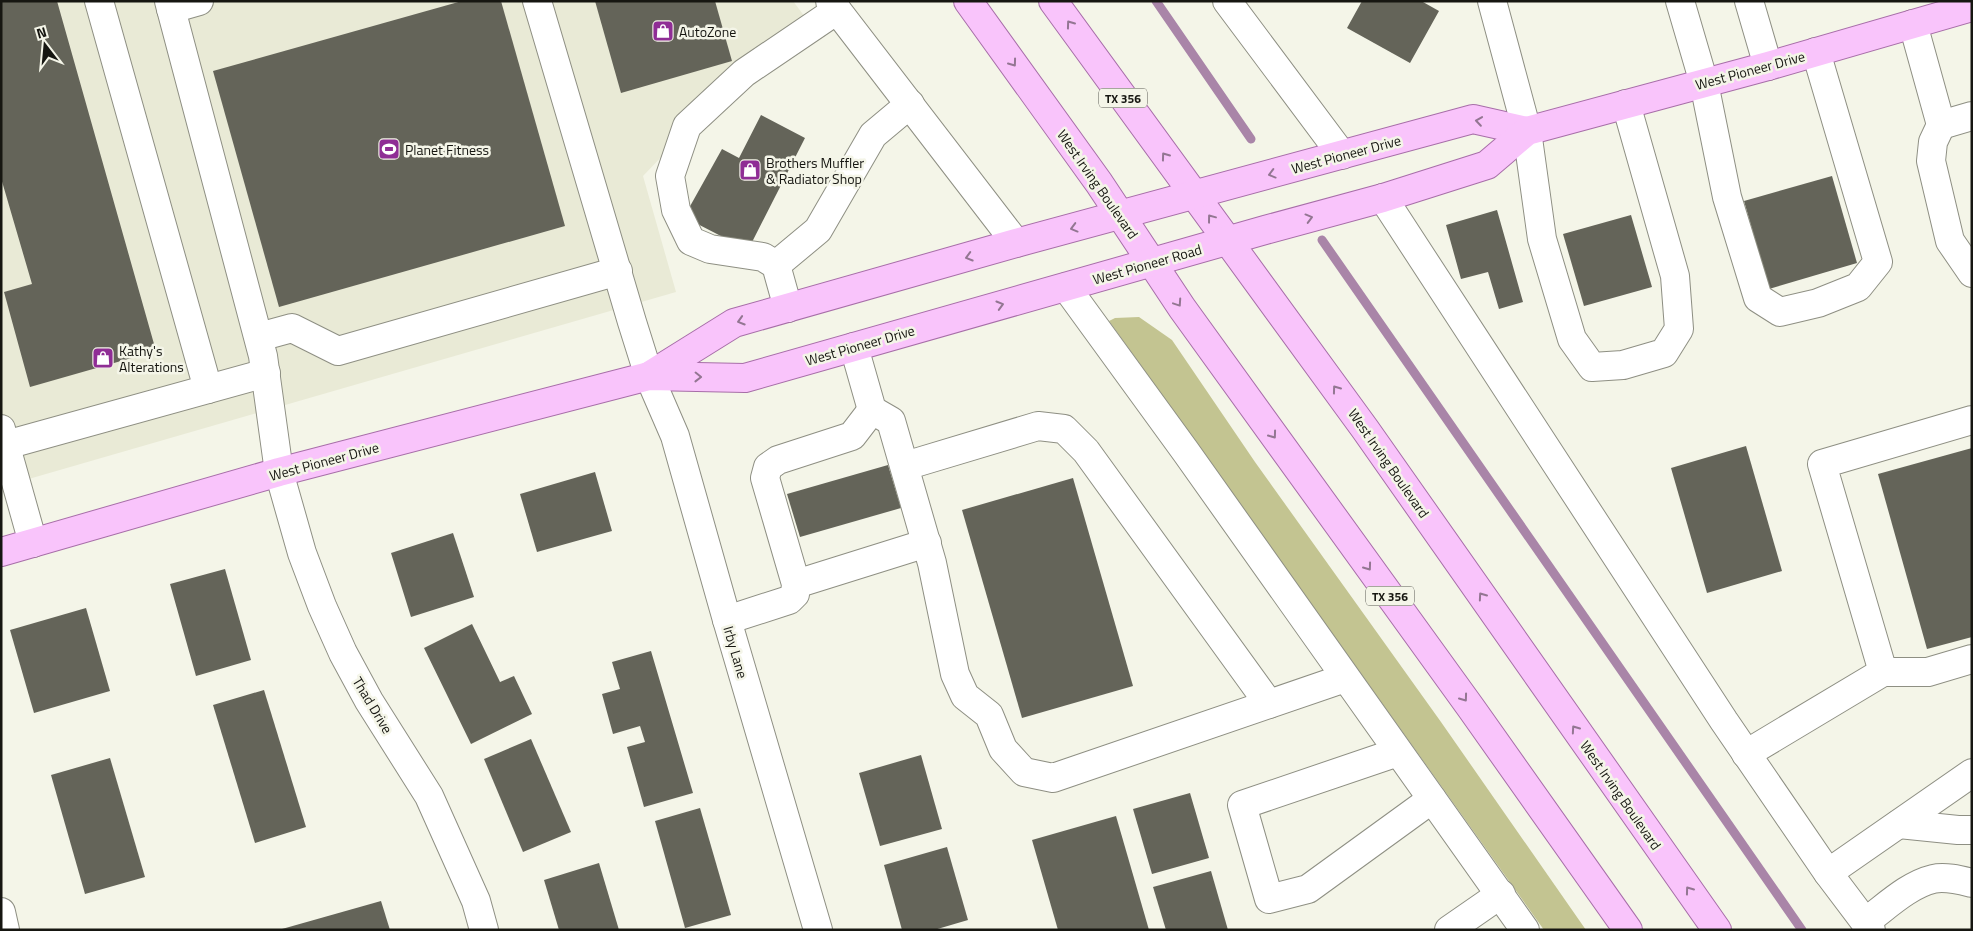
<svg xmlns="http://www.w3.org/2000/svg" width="1973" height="931" viewBox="0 0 1973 931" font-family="'Titillium Web',sans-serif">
	<rect width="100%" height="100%" fill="#f4f5e8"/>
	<!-- built -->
	<polygon fill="#e9ead6" points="1,1 793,1 808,21 746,69 643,176 676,292 1,487"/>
	<!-- green -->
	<polygon fill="#c3c491" points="1139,317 1172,340 1255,462 1441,722 1586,930 1544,930 1109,321 1115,318"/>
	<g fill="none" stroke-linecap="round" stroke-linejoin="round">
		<!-- stream -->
		<g stroke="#a985a8" stroke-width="9">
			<polyline points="1156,1 1251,139"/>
			<polyline points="1322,240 1802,930"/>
		</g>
	</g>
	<!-- building -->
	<g fill="#646459">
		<polygon points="1,1 57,1 156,351 30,387 4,292 32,284 1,178"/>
		<polygon points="462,1 501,1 565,226 279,307 213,71"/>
		<polygon points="595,1 715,1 732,61 621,93"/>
		<polygon points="1362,1 1424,1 1423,2 1439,11 1410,63 1347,28"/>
		<polygon points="761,115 805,138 748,250 684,217 722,149 739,158"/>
		<polygon points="1832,176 1857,263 1769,289 1744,201"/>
		<polygon points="1497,210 1523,302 1499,309 1488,272 1461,279 1446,225"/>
		<polygon points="1631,215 1652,287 1584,306 1563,234"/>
		<polygon points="1746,446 1782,571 1707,593 1671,468"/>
		<polygon points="1972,448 1972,637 1927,649 1878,474"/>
		<polygon points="888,465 901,508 800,537 787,494"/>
		<polygon points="595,472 612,531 537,552 520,494"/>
		<polygon points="1073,478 1133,686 1022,718 962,510"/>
		<polygon points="453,533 474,597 411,617 391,553"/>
		<polygon points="225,569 251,660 196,676 170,584"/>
		<polygon points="86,608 110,691 34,713 10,630"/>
		<polygon points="472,624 500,682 514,676 532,714 471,744 424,648"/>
		<polygon points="651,651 693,793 644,807 627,747 645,742 640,726 613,734 602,694 620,689 612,662"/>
		<polygon points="264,690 306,827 255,843 213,705"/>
		<polygon points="531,739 571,832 523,852 484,759"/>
		<polygon points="921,755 942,829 880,846 859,773"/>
		<polygon points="110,758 145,877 85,894 51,775"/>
		<polygon points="1190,793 1209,858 1152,874 1133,809"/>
		<polygon points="700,808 731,915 685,928 655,821"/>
		<polygon points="1116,816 1149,930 1058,930 1032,840"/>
		<polygon points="947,847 968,920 934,930 902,930 884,865"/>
		<polygon points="599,863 619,930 559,930 544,880"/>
		<polygon points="1211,871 1228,930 1166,930 1153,887"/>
		<polygon points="381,901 390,930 282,930 282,929"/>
	</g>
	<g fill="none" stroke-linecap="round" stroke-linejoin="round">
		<!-- minor casing -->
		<g stroke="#8e8f83" stroke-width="30">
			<g id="minor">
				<polyline points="99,1 208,389"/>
				<polyline points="169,1 171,9 199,1"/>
				<polyline points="537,1 632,322 649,376 675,436 727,620 818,930"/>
				<polyline points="830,1 1016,243"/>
				<polyline points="1227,1 1342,155"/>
				<polyline points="1492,1 1527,131 1542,239 1572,339 1592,367 1623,365 1664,353 1679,329 1675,276 1626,104"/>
				<polyline points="1680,1 1704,83 1727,197 1758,298 1780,312 1818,303 1858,287 1878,262 1816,52"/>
				<polyline points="1749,1 1768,66"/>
				<polyline points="171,9 263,356 279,472 302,553 322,606 343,653 369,701 429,796 476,901 484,930"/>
				<polyline points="1913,24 1941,125 1933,142 1931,161 1950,241 1972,273"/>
				<polyline points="1941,125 1972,116"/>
				<polyline points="1383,198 1724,721 1828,873 1871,930"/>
				<polyline points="776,265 818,230 873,135 910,104"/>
				<polyline points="1066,287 1186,452 1525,930"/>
				<polyline points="788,308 776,265 763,257 710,249 691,241 676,210 670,176 687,126 744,73 837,10"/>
				<polyline points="259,337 292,328 338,351 618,271"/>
				<polyline points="854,347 872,410 891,421 932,563 955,674 965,696 989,715 1003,749 1024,772 1053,778 1345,678"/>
				<polyline points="1,429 33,543"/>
				<polyline points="6,445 266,373"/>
				<polyline points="905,466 1038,426 1064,429 1086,451 1269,704"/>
				<polyline points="796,584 927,543"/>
				<polyline points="727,620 789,600 795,594 796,584 765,478 768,467 778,460 852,436 872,410"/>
				<polyline points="1883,672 1822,464 1972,420"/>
				<polyline points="1398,752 1242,805 1269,899 1308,889 1432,799"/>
				<polyline points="1746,754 1883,672 1928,672 1972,659"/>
				<polyline points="1899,824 1958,830 1972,830"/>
				<polyline points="1828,873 1972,773"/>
				<polyline points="1,912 5,930"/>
				<path d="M1865,922c21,-15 43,-37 68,-43 12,-3 27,1 39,4"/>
				<polyline points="1449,930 1501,894"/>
			</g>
		</g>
		<!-- major casing -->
		<g stroke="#a76ea8" stroke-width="30">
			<g id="major">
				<polyline points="968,1 1099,183 1182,308 1471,708 1628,930"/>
				<polyline points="1053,1 1365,429 1717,930"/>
				<polyline points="649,376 734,323 1016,243 1473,119 1527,131"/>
				<polyline points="1,552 279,472 649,376 745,378 1265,230 1383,198 1487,165 1527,131 1768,66 1972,7"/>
			</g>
		</g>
		<!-- minor -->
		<use href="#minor" stroke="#fff" stroke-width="28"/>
		<!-- major -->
		<use href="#major" stroke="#f9c4fb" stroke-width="28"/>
	</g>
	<!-- one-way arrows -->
	<defs><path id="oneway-chevron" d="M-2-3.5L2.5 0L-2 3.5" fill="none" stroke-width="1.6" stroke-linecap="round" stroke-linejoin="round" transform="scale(1.25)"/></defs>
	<g stroke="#937692">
		<use href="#oneway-chevron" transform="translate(1070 24) rotate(-126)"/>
		<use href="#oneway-chevron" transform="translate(1013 63) rotate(54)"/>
		<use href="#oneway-chevron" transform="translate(1479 121) rotate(-172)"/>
		<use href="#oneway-chevron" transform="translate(1165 156) rotate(-126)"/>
		<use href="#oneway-chevron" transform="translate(1272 174) rotate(165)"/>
		<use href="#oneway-chevron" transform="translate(1211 218) rotate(-127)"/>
		<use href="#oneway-chevron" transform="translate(1309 218) rotate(-15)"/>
		<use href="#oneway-chevron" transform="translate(1074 228) rotate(165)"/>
		<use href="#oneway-chevron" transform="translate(969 257) rotate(164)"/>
		<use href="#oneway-chevron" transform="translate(1178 303) rotate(56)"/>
		<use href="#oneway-chevron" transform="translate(1000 305) rotate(-16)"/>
		<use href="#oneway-chevron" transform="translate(741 321) rotate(163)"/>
		<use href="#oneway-chevron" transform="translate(698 377) rotate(1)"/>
		<use href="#oneway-chevron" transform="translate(1336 389) rotate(-126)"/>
		<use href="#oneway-chevron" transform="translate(1273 435) rotate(54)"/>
		<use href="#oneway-chevron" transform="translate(1368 567) rotate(54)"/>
		<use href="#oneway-chevron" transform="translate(1482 596) rotate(-125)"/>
		<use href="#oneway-chevron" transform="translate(1464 698) rotate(54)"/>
		<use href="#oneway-chevron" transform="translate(1575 729) rotate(-125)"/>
		<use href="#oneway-chevron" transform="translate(1689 890) rotate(-126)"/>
	</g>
	<!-- icons -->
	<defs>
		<g id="shop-square" transform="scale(1.125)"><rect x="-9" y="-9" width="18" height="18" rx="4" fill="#8f2d95" stroke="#f4f5e8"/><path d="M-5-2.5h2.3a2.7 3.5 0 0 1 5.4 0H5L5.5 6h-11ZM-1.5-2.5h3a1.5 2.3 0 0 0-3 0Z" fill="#fff"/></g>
		<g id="stadium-square" transform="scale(1.125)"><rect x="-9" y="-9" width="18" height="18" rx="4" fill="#8f2d95" stroke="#f4f5e8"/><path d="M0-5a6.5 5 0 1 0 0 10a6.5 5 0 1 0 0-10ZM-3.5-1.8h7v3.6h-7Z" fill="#fff"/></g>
	</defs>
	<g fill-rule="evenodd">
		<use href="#shop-square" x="663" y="31"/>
		<use href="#stadium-square" x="389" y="149"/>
		<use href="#shop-square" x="750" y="170"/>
		<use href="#shop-square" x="103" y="358"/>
	</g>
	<g text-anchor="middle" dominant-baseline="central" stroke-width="5" stroke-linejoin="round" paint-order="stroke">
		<!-- shield labels -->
		<g fill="#f4f5e8" stroke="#595952" stroke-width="1">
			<rect x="1099" y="88.5" width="48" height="19" rx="4"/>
			<rect x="1366" y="586.5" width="48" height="19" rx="4"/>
		</g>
		<g font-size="12" font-weight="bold" fill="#161611">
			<text x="1123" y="98">TX 356</text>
			<text x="1390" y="596">TX 356</text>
		</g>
		<!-- poi labels -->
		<g font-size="14" fill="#161611" stroke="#f4f5e8" text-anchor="start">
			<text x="679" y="31">AutoZone</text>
			<text x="405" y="149">Planet Fitness</text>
			<text x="766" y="162">Brothers Muffler<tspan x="766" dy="16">&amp; Radiator Shop</tspan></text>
			<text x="119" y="350">Kathy's<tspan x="119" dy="16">Alterations</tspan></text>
		</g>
		<!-- street labels -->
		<g font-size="14" fill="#161611" stroke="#f4f5e8">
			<text transform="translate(1750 70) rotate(-15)">West Pioneer Drive</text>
			<text transform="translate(1346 154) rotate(-15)">West Pioneer Drive</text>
			<text transform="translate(1098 184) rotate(55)">West Irving Boulevard</text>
			<text transform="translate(1147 264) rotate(-16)">West Pioneer Road</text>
			<text transform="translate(860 345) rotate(-16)">West Pioneer Drive</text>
			<text transform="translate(324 461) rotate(-15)">West Pioneer Drive</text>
			<text transform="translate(1389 463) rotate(55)">West Irving Boulevard</text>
			<text transform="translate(736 652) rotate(74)">Irby Lane</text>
			<text transform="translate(373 705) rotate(59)">Thad Drive</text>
			<text transform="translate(1621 795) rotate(55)">West Irving Boulevard</text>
		</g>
	</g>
	<!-- border -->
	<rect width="1973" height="931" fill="none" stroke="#161611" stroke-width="5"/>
	<!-- north arrow -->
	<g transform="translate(45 45) rotate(344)" stroke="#f4f5e8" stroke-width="4" paint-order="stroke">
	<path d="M0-4L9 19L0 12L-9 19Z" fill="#161611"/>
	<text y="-8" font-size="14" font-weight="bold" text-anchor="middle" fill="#161611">N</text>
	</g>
</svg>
